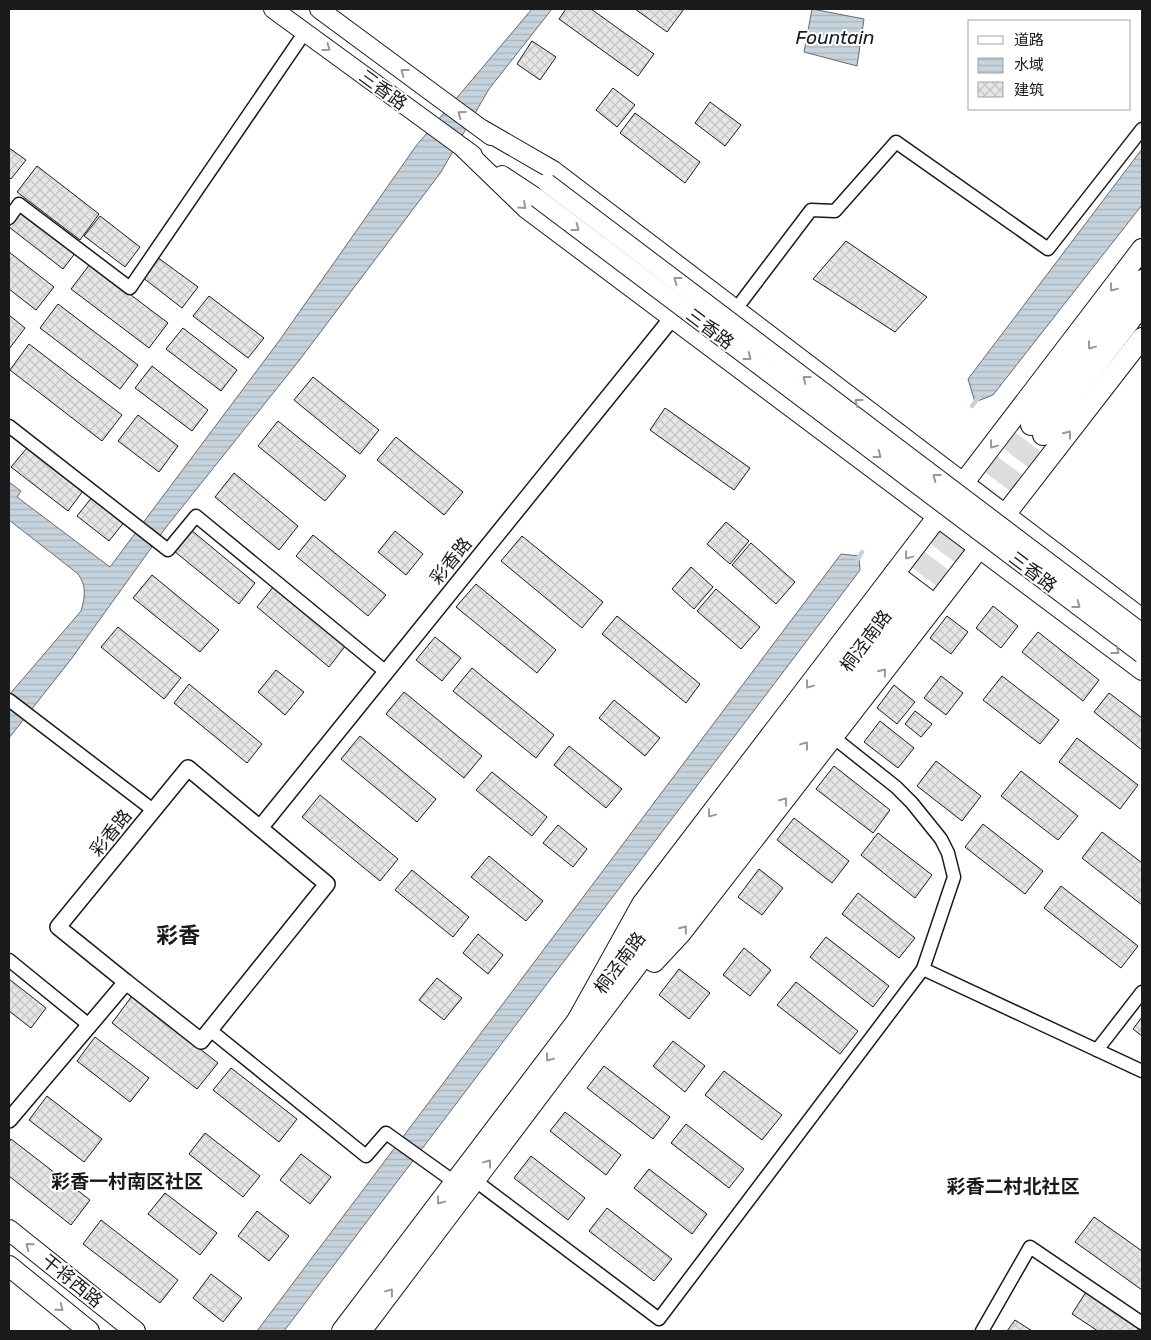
<svg xmlns="http://www.w3.org/2000/svg" width="1151" height="1340" viewBox="0 0 1151 1340" font-family="Rubik,'Noto Sans SC',sans-serif">
	<defs>
		<pattern id="water-rules" width="6" height="5" patternUnits="userSpaceOnUse" patternTransform="scale(1.25)"><rect width="6" height="5" fill="#c6d2dc"/><path d="M0 2.5h6" fill="none" stroke="#aab4bc"/></pattern>
		<pattern id="building-cross-hatch" width="8" height="8" patternUnits="userSpaceOnUse" patternTransform="scale(1.25)"><rect width="8" height="8" fill="#e6e6e6"/><path d="M0 0l8 8M0 8l8-8" fill="none" stroke="#c5c5c5"/></pattern>
	</defs>
	<rect width="100%" height="100%" fill="#fff"/>
	<!-- water -->
	<g fill="url(#water-rules)" stroke="#6a6a6a">
		<path d="M532,9h20l-63,80 -48,83 -143,190 -131,164 -95,132 -63,80v-43l72,-84c4,-14 6,-26 -4,-38l-68,-53v-38l12,9 -4,6 93,70 169,-226 137,-195z"/>
		<polygon points="812,9 864,19 857,66 804,52"/>
		<polygon points="1142,149 1142,205 993,395 975,402 968,379"/>
		<polygon points="841,554 859,556 860,570 821,622 284,1331 257,1331"/>
	</g>
	<g fill="none" stroke-linecap="round" stroke-linejoin="round">
		<!-- stream -->
		<g stroke="#c6d2dc" stroke-width="4.5">
			<polyline points="972,406 979,397"/>
			<polyline points="857,560 862,552"/>
		</g>
	</g>
	<!-- building -->
	<g fill="url(#building-cross-hatch)" stroke="#1a1a1a">
		<polygon points="566,9 591,9 654,54 638,76 559,19"/>
		<polygon points="635,9 684,9 667,32"/>
		<polygon points="532,41 556,57 540,80 517,64"/>
		<polygon points="613,88 635,105 617,127 596,110"/>
		<polygon points="710,102 741,125 725,146 695,123"/>
		<polygon points="635,113 700,162 685,183 620,133"/>
		<polygon points="9,148 26,160 11,179 9,177"/>
		<polygon points="37,166 99,214 80,240 17,192"/>
		<polygon points="19,209 76,252 63,269 9,227 9,222"/>
		<polygon points="100,216 140,247 125,267 84,236"/>
		<polygon points="846,241 927,297 895,332 813,279"/>
		<polygon points="9,252 54,287 36,310 9,289"/>
		<polygon points="157,257 198,287 182,308 142,277"/>
		<polygon points="90,264 168,323 149,348 71,289"/>
		<polygon points="209,296 264,338 248,358 193,316"/>
		<polygon points="58,304 138,365 120,389 40,328"/>
		<polygon points="9,315 25,328 9,349"/>
		<polygon points="183,328 237,370 221,391 166,349"/>
		<polygon points="29,344 122,415 102,441 10,370"/>
		<polygon points="152,366 208,410 192,431 135,388"/>
		<polygon points="313,377 379,430 360,454 294,400"/>
		<polygon points="665,408 750,468 734,490 650,430"/>
		<polygon points="138,415 178,446 159,472 118,441"/>
		<polygon points="278,421 346,476 325,501 258,446"/>
		<polygon points="396,437 463,492 444,515 377,460"/>
		<polygon points="27,448 83,491 68,511 11,467"/>
		<polygon points="234,473 298,526 279,550 215,497"/>
		<polygon points="93,496 125,521 109,541 77,516"/>
		<polygon points="726,522 749,541 730,564 707,544"/>
		<polygon points="191,530 255,583 239,604 174,551"/>
		<polygon points="395,531 423,554 406,575 378,552"/>
		<polygon points="313,535 386,595 368,616 296,556"/>
		<polygon points="522,536 603,602 582,628 501,561"/>
		<polygon points="751,543 795,582 776,604 732,565"/>
		<polygon points="691,567 713,587 694,609 672,589"/>
		<polygon points="152,575 219,630 200,652 133,598"/>
		<polygon points="476,584 556,650 537,673 456,607"/>
		<polygon points="274,586 346,645 329,667 257,607"/>
		<polygon points="716,589 760,627 741,649 697,611"/>
		<polygon points="993,606 1018,626 1001,648 976,628"/>
		<polygon points="617,616 700,684 686,703 602,634"/>
		<polygon points="947,616 968,632 951,654 930,638"/>
		<polygon points="118,627 181,678 164,699 101,647"/>
		<polygon points="1038,632 1099,680 1083,701 1022,652"/>
		<polygon points="435,637 461,658 442,681 416,660"/>
		<polygon points="472,668 554,735 536,758 453,691"/>
		<polygon points="276,670 304,692 285,715 258,692"/>
		<polygon points="941,676 963,693 946,715 924,698"/>
		<polygon points="1002,676 1059,720 1040,744 983,700"/>
		<polygon points="189,684 262,744 247,763 174,703"/>
		<polygon points="894,685 915,702 897,724 877,708"/>
		<polygon points="404,692 482,756 464,778 386,714"/>
		<polygon points="1109,693 1142,718 1142,750 1094,712"/>
		<polygon points="614,700 660,738 645,756 599,718"/>
		<polygon points="915,711 932,724 921,737 905,724"/>
		<polygon points="880,721 914,748 898,768 864,742"/>
		<polygon points="360,736 436,799 417,822 341,759"/>
		<polygon points="1077,738 1138,785 1120,809 1059,762"/>
		<polygon points="569,746 622,789 606,808 554,765"/>
		<polygon points="936,761 981,796 962,821 917,786"/>
		<polygon points="834,766 890,810 873,833 816,789"/>
		<polygon points="1021,771 1078,816 1058,840 1001,796"/>
		<polygon points="492,772 547,817 532,836 476,790"/>
		<polygon points="320,795 398,859 380,881 302,817"/>
		<polygon points="794,818 849,861 832,883 777,840"/>
		<polygon points="983,824 1043,871 1025,894 965,847"/>
		<polygon points="558,825 587,849 573,867 543,843"/>
		<polygon points="1102,832 1142,863 1142,905 1082,858"/>
		<polygon points="878,833 932,875 915,898 861,855"/>
		<polygon points="489,856 543,901 526,921 471,877"/>
		<polygon points="759,869 783,888 762,915 738,897"/>
		<polygon points="412,870 469,917 453,937 395,890"/>
		<polygon points="1061,886 1138,946 1121,968 1044,908"/>
		<polygon points="858,893 915,938 899,958 842,914"/>
		<polygon points="478,934 503,955 488,974 463,953"/>
		<polygon points="826,937 889,986 873,1007 810,957"/>
		<polygon points="744,948 771,970 750,996 723,975"/>
		<polygon points="679,969 710,993 689,1019 659,995"/>
		<polygon points="437,978 462,998 444,1020 419,1000"/>
		<polygon points="9,979 46,1008 31,1028 9,1011"/>
		<polygon points="796,982 858,1031 840,1054 777,1005"/>
		<polygon points="132,996 218,1063 197,1089 112,1023"/>
		<polygon points="1142,1017 1142,1036 1133,1029"/>
		<polygon points="95,1037 149,1078 130,1102 77,1061"/>
		<polygon points="673,1041 705,1066 685,1092 653,1066"/>
		<polygon points="604,1066 670,1117 653,1139 587,1088"/>
		<polygon points="231,1068 297,1119 279,1142 213,1090"/>
		<polygon points="724,1071 782,1115 762,1140 705,1095"/>
		<polygon points="47,1096 102,1139 84,1162 29,1120"/>
		<polygon points="565,1112 621,1155 606,1175 550,1131"/>
		<polygon points="686,1124 744,1169 729,1188 671,1143"/>
		<polygon points="205,1133 260,1176 243,1197 189,1154"/>
		<polygon points="11,1139 90,1200 71,1225 9,1176 9,1142"/>
		<polygon points="301,1154 331,1177 310,1204 280,1180"/>
		<polygon points="531,1156 585,1198 568,1220 514,1178"/>
		<polygon points="649,1169 707,1214 692,1234 634,1188"/>
		<polygon points="165,1193 217,1233 200,1255 148,1214"/>
		<polygon points="607,1208 672,1259 654,1281 589,1231"/>
		<polygon points="257,1211 289,1236 269,1261 238,1236"/>
		<polygon points="1094,1217 1142,1251 1142,1290 1075,1242"/>
		<polygon points="101,1220 178,1280 160,1303 83,1244"/>
		<polygon points="211,1274 242,1298 223,1322 193,1298"/>
		<polygon points="1086,1292 1139,1328 1137,1331 1098,1331 1072,1314"/>
		<polygon points="1015,1320 1032,1331 1007,1331"/>
	</g>
	<g fill="none" stroke-linecap="round" stroke-linejoin="round">
		<!-- primary-tunnel -->
		<g stroke="#ddd" stroke-width="20" stroke-dasharray="20 10" stroke-linecap="butt">
			<polyline points="900,596 1031,425"/>
			<polyline points="912,605 1043,435"/>
		</g>
		<!-- minor casing -->
		<g stroke="#1a1a1a" stroke-width="15">
			<g id="minor">
				<polyline points="9,218 19,204 130,288 305,32"/>
				<polyline points="736,309 811,210 835,211 896,142 1048,249 1142,129"/>
				<polyline points="9,426 168,550 196,516 386,672"/>
				<polyline points="9,700 153,810"/>
				<polyline points="9,960 89,1025"/>
				<polyline points="923,969 1142,1071"/>
				<polyline points="210,1030 366,1156 386,1133 460,1186"/>
				<polyline points="1097,1050 1142,992"/>
				<polyline points="469,1176 659,1319 923,969 954,877 948,853 941,839 912,803 896,787 833,737"/>
				<polyline points="982,1331 1030,1247 1142,1323"/>
			</g>
		</g>
		<!-- tertiary casing -->
		<g stroke="#1a1a1a" stroke-width="18">
			<g id="tertiary">
				<polyline points="126,982 201,1041 327,884 260,828"/>
				<polyline points="9,1120 126,982 58,927 188,768 260,828 672,318"/>
			</g>
		</g>
		<!-- secondary casing -->
		<g stroke="#1a1a1a" stroke-width="20">
			<g id="secondary">
				<polyline points="273,9 473,155"/>
				<polyline points="319,9 491,136"/>
				<polyline points="482,129 553,170 1142,618"/>
				<polyline points="463,148 526,209 1142,671"/>
				<polyline points="502,175 537,198"/>
			</g>
		</g>
		<!-- primary casing -->
		<g stroke="#1a1a1a" stroke-width="22">
			<g id="primary">
				<polyline points="1031,425 1142,280"/>
				<polyline points="1043,435 1142,305"/>
				<polyline points="894,574 935,605"/>
				<polyline points="626,956 900,596"/>
				<polyline points="654,962 681,933 1142,338"/>
				<polyline points="578,1019 642,904 1142,249"/>
				<polyline points="9,1230 135,1331"/>
				<polyline points="9,1266 89,1331"/>
				<polyline points="342,1331 586,1009"/>
				<polyline points="361,1331 690,895 912,605"/>
			</g>
		</g>
		<!-- minor -->
		<use href="#minor" stroke="#fff" stroke-width="12"/>
		<!-- tertiary -->
		<use href="#tertiary" stroke="#fff" stroke-width="15"/>
		<!-- secondary -->
		<use href="#secondary" stroke="#fff" stroke-width="18"/>
		<!-- primary -->
		<use href="#primary" stroke="#fff" stroke-width="20"/>
		<!-- secondary-bridge casing -->
		<g stroke="#1a1a1a" stroke-width="20" stroke-linecap="butt">
			<g id="secondary-bridge">
				<polyline points="547,183 1142,633"/>
				<polyline points="537,198 1142,654"/>
			</g>
		</g>
		<!-- secondary-bridge -->
		<use href="#secondary-bridge" stroke="#fff" stroke-width="18"/>
	</g>
	<!-- one-way arrows -->
	<defs><path id="oneway-chevron" d="M-2-3.5L2.5 0L-2 3.5" fill="none" stroke-width="1.6" stroke-linecap="round" stroke-linejoin="round" transform="scale(1.25)"/></defs>
	<g stroke="#989898">
		<use href="#oneway-chevron" transform="translate(327 48) rotate(36)"/>
		<use href="#oneway-chevron" transform="translate(404 72) rotate(-143)"/>
		<use href="#oneway-chevron" transform="translate(461 114) rotate(-144)"/>
		<use href="#oneway-chevron" transform="translate(523 206) rotate(42)"/>
		<use href="#oneway-chevron" transform="translate(576 228) rotate(37)"/>
		<use href="#oneway-chevron" transform="translate(677 280) rotate(-143)"/>
		<use href="#oneway-chevron" transform="translate(1113 288) rotate(127)"/>
		<use href="#oneway-chevron" transform="translate(1091 346) rotate(127)"/>
		<use href="#oneway-chevron" transform="translate(748 357) rotate(37)"/>
		<use href="#oneway-chevron" transform="translate(806 379) rotate(-143)"/>
		<use href="#oneway-chevron" transform="translate(858 402) rotate(-143)"/>
		<use href="#oneway-chevron" transform="translate(1068 434) rotate(-52)"/>
		<use href="#oneway-chevron" transform="translate(993 445) rotate(127)"/>
		<use href="#oneway-chevron" transform="translate(878 455) rotate(37)"/>
		<use href="#oneway-chevron" transform="translate(936 477) rotate(-143)"/>
		<use href="#oneway-chevron" transform="translate(908 556) rotate(127)"/>
		<use href="#oneway-chevron" transform="translate(1077 605) rotate(37)"/>
		<use href="#oneway-chevron" transform="translate(1116 651) rotate(37)"/>
		<use href="#oneway-chevron" transform="translate(883 672) rotate(-52)"/>
		<use href="#oneway-chevron" transform="translate(809 685) rotate(127)"/>
		<use href="#oneway-chevron" transform="translate(805 745) rotate(-53)"/>
		<use href="#oneway-chevron" transform="translate(784 801) rotate(-52)"/>
		<use href="#oneway-chevron" transform="translate(711 814) rotate(127)"/>
		<use href="#oneway-chevron" transform="translate(684 929) rotate(-51)"/>
		<use href="#oneway-chevron" transform="translate(549 1058) rotate(127)"/>
		<use href="#oneway-chevron" transform="translate(488 1163) rotate(-53)"/>
		<use href="#oneway-chevron" transform="translate(440 1201) rotate(127)"/>
		<use href="#oneway-chevron" transform="translate(29 1246) rotate(-141)"/>
		<use href="#oneway-chevron" transform="translate(390 1292) rotate(-53)"/>
		<use href="#oneway-chevron" transform="translate(60 1308) rotate(39)"/>
	</g>
	<g text-anchor="middle" dominant-baseline="central" stroke-width="4" stroke-linejoin="round" paint-order="stroke">
		<!-- street labels -->
		<g font-size="18" fill="#1a1a1a" stroke="#fff">
			<text transform="translate(383 90) rotate(36)">三香路</text>
			<text transform="translate(710 329) rotate(37)">三香路</text>
			<text transform="translate(451 561) rotate(-51)">彩香路</text>
			<text transform="translate(1033 572) rotate(37)">三香路</text>
			<text transform="translate(866 641) rotate(-53)">桐泾南路</text>
			<text transform="translate(111 833) rotate(-51)">彩香路</text>
			<text transform="translate(620 963) rotate(-53)">桐泾南路</text>
			<text transform="translate(72 1281) rotate(39)">干将西路</text>
		</g>
		<!-- water labels -->
		<g font-size="19" font-style="italic" fill="#1a1a1a" stroke="#fff">
			<text x="835" y="37">Fountain</text>
		</g>
		<!-- neighbourhood labels -->
		<g font-size="19" font-weight="bold" fill="#1a1a1a" stroke="#fff">
			<text x="127" y="1181">彩香一村南区社区</text>
			<text x="1013" y="1186">彩香二村北社区</text>
		</g>
		<!-- district labels -->
		<g font-size="22" font-weight="bold" fill="#1a1a1a" stroke="#fff">
			<text x="178" y="935">彩香</text>
		</g>
	</g>
	<!-- border -->
	<rect width="1151" height="1340" fill="none" stroke="#1a1a1a" stroke-width="20"/>
	<!-- legend -->
	<rect x="968" y="20" width="162" height="90" fill="#ffffff" stroke="#a3a3a3"/>
	<rect x="978" y="36" width="25" height="8" fill="#ffffff" stroke="#a3a3a3"/>
	<text x="1014" y="45" font-size="15" fill="#1a1a1a">道路</text>
	<rect x="978" y="58" width="25" height="15" fill="url(#water-rules)" stroke="#a3a3a3"/>
	<text x="1014" y="70" font-size="15" fill="#1a1a1a">水域</text>
	<rect x="978" y="82" width="25" height="15" fill="url(#building-cross-hatch)" stroke="#a3a3a3"/>
	<text x="1014" y="95" font-size="15" fill="#1a1a1a">建筑</text>
</svg>
